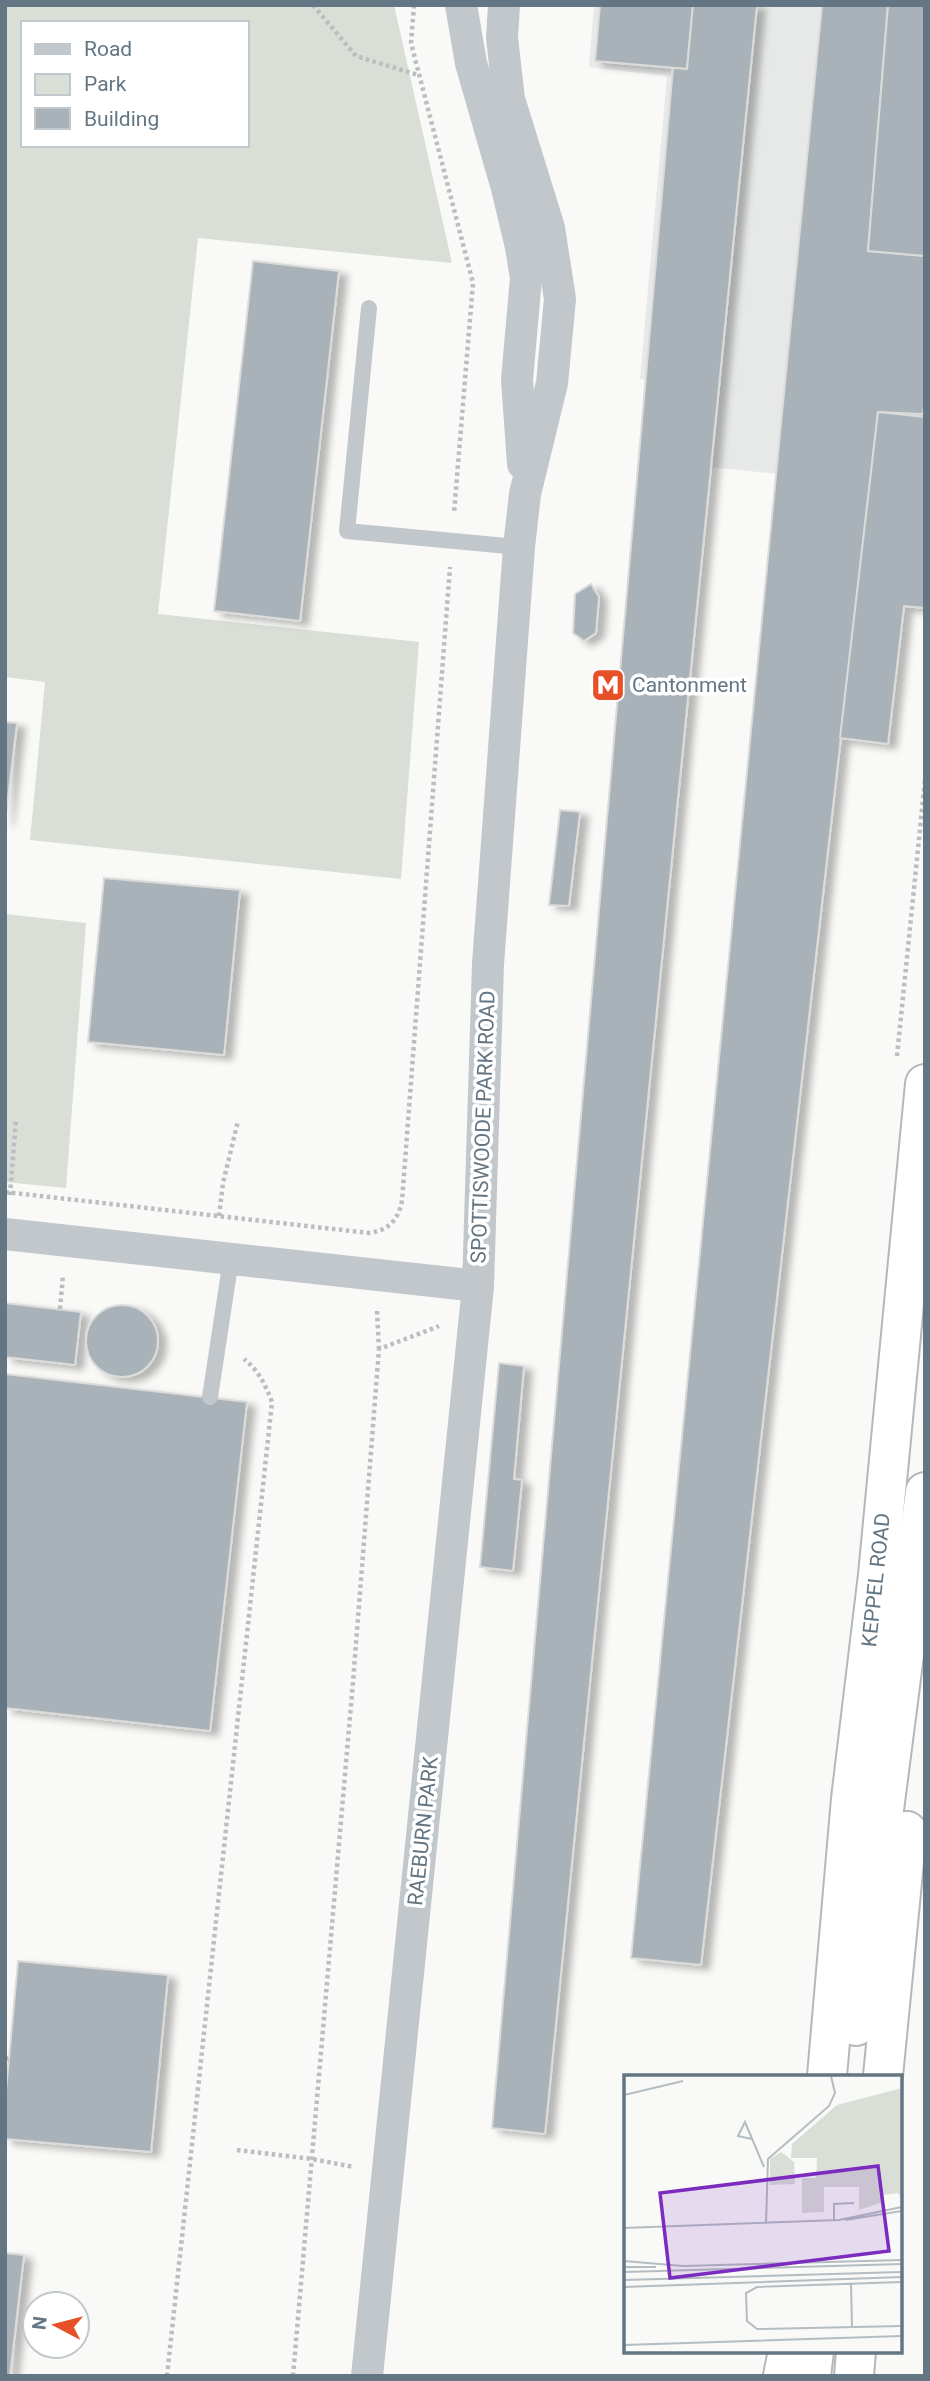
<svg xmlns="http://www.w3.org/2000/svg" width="930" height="2381" viewBox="0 0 930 2381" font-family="Roboto,sans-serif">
	<defs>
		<filter id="shadow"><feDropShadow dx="8" dy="4.5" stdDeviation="3.5" flood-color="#0004"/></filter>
	</defs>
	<rect width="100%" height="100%" fill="#f9f9f7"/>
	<!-- built -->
	<polygon fill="#e7e8e8" points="594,5 925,5 925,417 789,475 707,467 715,387 640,379 667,76 589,67"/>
	<!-- green -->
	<g fill="#d9ded6" fill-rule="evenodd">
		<path d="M5,5h389l58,258 -254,-25 -40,376 261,28 -18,237 -371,-39 15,-158 -40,-5zM23,23h224v122h-224z"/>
		<polygon points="5,914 86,923 66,1188 5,1182"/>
	</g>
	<!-- building -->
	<g fill="#a9b2b9" stroke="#dbdbd9" stroke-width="2" filter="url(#shadow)">
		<polygon points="600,5 693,5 687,69 595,61"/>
		<polygon points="693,5 757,5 545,2134 492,2128 673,68 687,69"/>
		<polygon points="822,5 888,5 868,251 925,256 925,396 923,414 878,412 701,1965 631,1958"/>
		<polygon points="888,5 925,5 925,256 868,251"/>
		<polygon points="253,261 339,271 300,621 214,611"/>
		<polygon points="878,412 925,417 925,608 904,606 888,744 840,738"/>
		<polygon points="591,584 599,597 596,633 584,641 573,633 575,594"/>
		<polygon points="5,722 17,723 5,823"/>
		<polygon points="560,810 580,812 569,906 549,905"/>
		<polygon points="104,878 240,890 224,1055 88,1042"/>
		<polygon points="5,1303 81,1312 75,1365 5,1357"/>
		<circle cx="122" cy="1341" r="36"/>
		<polygon points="499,1363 524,1366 514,1479 522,1480 513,1571 480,1567"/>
		<polygon points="5,1374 247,1402 210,1731 5,1708"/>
		<polygon points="18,1961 168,1975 151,2152 5,2139 5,2102"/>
		<polygon points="5,2253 24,2255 10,2376 5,2376"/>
	</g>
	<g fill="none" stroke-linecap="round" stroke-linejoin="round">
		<!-- highway casing -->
		<g stroke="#b3b8bc" stroke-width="42">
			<g id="highway">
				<polyline points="856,2026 925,1492"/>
				<polyline points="827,2076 851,1799 878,1575 925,1084"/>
				<polyline points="883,2076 907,1831"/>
				<polyline points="783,2376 788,2351"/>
				<polyline points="811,2376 814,2351"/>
				<polyline points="854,2376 856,2351"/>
			</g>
		</g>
		<!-- path -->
		<g stroke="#babec1" stroke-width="4.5" stroke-dasharray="3.5 3.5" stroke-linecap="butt">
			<polyline points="313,5 356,56 418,75"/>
			<polyline points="414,5 411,43 473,283 454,513"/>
			<polyline points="897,1056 925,780"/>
			<path d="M5,1192l364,41c20,-3 29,-13 33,-32l48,-634"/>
			<polyline points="10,1195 16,1119"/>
			<polyline points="219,1216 223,1183 238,1121"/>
			<polyline points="60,1309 63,1275"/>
			<polyline points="377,1311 379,1349"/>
			<polyline points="5,2059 9,2058"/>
			<polyline points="237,2150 312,2159 354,2167"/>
			<path d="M167,2376l105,-974c-7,-18 -13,-31 -28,-43"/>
			<polyline points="293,2376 353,1682 379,1349 439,1326"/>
		</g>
		<!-- lane -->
		<g stroke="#c2c7cb" stroke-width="16">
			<polyline points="369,308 347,531 519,547"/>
			<polyline points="210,1397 231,1259"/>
		</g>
		<!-- street -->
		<g stroke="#c2c7cb" stroke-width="32">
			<polyline points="461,5 471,63 507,188 521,247 526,278 517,380 523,464"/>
			<polyline points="5,1234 478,1286"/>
			<polyline points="367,2376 478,1286 488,964 519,547 525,494 552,383 560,299 549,228 509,99 502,38 504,5"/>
		</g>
		<!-- highway -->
		<use href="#highway" stroke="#fff" stroke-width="38"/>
	</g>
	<!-- icons -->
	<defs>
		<g id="metro-square" transform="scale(1.75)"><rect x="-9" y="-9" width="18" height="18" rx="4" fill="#e75129" stroke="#fff"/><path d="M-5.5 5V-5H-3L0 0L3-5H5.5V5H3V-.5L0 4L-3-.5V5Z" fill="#fff"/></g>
	</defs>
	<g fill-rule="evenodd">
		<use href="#metro-square" x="608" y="685"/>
	</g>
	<g text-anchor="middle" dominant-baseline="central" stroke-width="7" stroke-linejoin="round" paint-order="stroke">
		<!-- poi labels -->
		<g font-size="21" fill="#647683" stroke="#fff" text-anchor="start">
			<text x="632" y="685">Cantonment</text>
		</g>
		<!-- street labels -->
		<g font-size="21" fill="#647683" stroke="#fff">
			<text transform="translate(483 1127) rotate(-88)">SPOTTISWOODE PARK ROAD</text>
			<text transform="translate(876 1580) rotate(-84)">KEPPEL ROAD</text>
			<text transform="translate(423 1831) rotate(-84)">RAEBURN PARK</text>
		</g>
	</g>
	<!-- overview -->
	<g transform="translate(624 2075)">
		<rect width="278" height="278" fill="#f9f9f7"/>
		<path d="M278,13v111l-4,-6 -15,2v7l-24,8v-23h-35v25l-22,1v-35h14l1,-20h-26l1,-14 45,-39zM157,77l13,10 1,22 -25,1v-26z" fill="#d9ded6"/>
		<path fill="none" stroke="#b4bdc2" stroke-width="2" d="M0,20l59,-14M128,64l-14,-3 7,-14 19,45M210,145v-16l20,-1M221,145l57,-9M142,149l2,-65 61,-53 6,-13 -4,-17M0,153l215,-8 63,-13M0,186l59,5 219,-6M0,192h32M0,197l278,-8M0,205l278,-8M278,207l-145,5 -11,6 1,28 10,8 145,-3M227,208l1,43M0,212l278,-10M0,270l278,-9"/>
		<path fill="#7b2cbf" fill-opacity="0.15" stroke="#7b2cbf" stroke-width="3.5" d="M254,91l11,85 -219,27 -10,-85z"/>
		<rect width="278" height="278" fill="none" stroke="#647683" stroke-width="3.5"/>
	</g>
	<!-- border -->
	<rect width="930" height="2381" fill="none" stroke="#647683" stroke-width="14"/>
	<!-- legend -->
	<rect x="21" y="21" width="228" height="126" fill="#ffffff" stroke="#c1c8cd" stroke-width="2"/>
	<rect x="35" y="44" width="35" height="10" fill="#c2c7cb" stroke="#c1c8cd" stroke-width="2"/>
	<text x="84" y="56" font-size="21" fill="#647683">Road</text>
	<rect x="35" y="74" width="35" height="21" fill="#d9ded6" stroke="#c1c8cd" stroke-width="2"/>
	<text x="84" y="91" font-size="21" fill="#647683">Park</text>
	<rect x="35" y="108" width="35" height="21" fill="#a9b2b9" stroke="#c1c8cd" stroke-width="2"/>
	<text x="84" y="126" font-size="21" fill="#647683">Building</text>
	<!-- north arrow -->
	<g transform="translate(56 2325) rotate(277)"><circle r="33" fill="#ffffff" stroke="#c1c8cd" stroke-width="2"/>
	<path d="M0-5L12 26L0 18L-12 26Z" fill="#e75129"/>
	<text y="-10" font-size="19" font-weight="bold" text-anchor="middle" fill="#647683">N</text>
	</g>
</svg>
